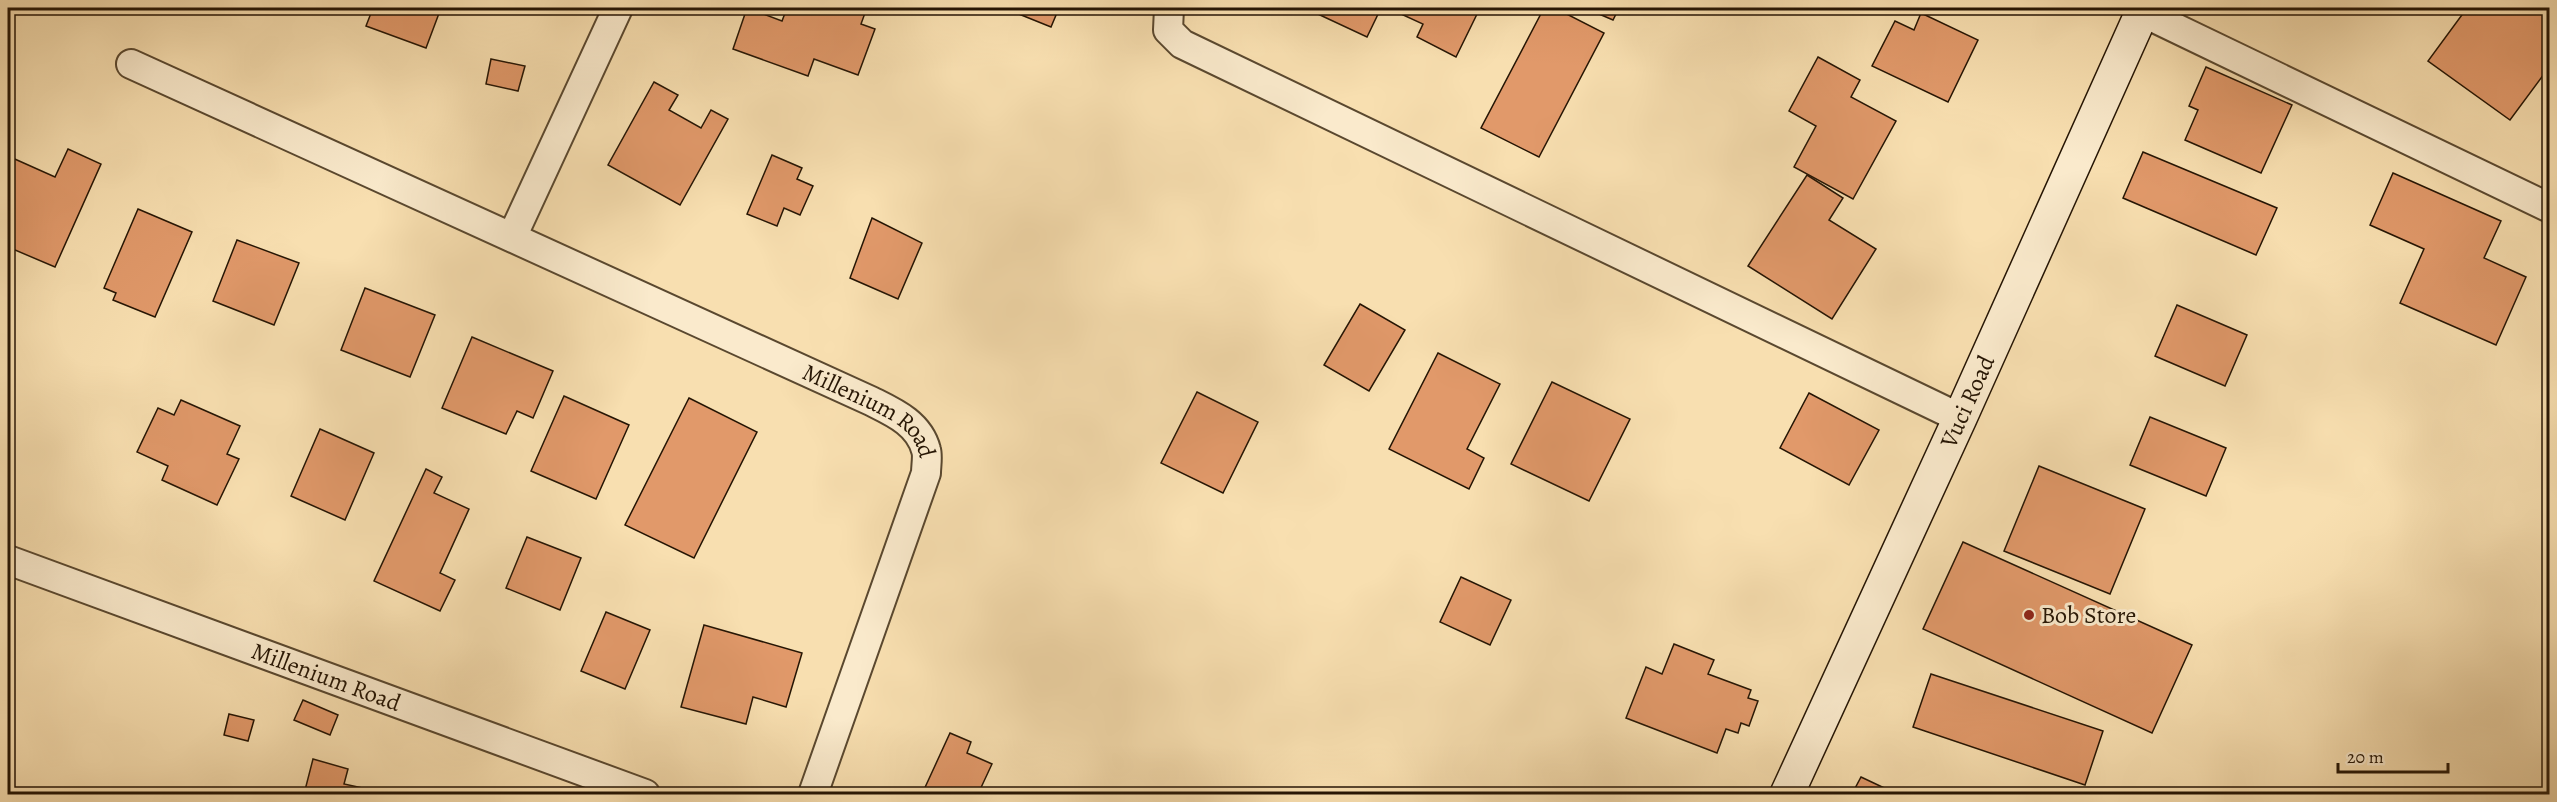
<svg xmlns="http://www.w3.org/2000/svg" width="2557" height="802" viewBox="0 0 2557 802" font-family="Alegreya,serif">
	<rect width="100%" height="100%" fill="#f8dfb0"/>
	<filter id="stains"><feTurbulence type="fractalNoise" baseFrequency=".00333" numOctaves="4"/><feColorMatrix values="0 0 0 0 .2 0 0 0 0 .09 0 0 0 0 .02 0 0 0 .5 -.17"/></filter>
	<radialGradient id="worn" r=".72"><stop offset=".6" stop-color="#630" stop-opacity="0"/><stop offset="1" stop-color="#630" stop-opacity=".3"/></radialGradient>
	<!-- building -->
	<g fill="#e1996a" stroke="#251504" stroke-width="1.5">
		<polygon points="373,8 441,8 426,48 366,26"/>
		<polygon points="747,8 782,21 787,8 851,8 865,13 861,24 875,29 858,75 814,59 808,76 733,49"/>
		<polygon points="1004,8 1059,8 1051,27"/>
		<polygon points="1305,8 1381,8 1367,37"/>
		<polygon points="1388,8 1480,8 1456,57 1417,37 1423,24"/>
		<polygon points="1544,8 1555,8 1604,33 1539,157 1481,128"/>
		<polygon points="1585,8 1619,8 1613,20"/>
		<polygon points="2467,8 2550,8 2550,66 2510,120 2428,61"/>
		<polygon points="1921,13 1978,40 1948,102 1872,66 1895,21 1914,30"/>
		<polygon points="1818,57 1860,80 1851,97 1896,121 1853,199 1794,167 1816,126 1789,111"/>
		<polygon points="491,59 525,66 518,91 486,84"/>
		<polygon points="2206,67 2292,105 2261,173 2185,140 2198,110 2189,106"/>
		<polygon points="654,82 678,95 669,110 701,128 711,110 728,119 680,205 608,165"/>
		<polygon points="68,149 101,164 55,267 8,247 8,156 55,177"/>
		<polygon points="2143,152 2277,208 2256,255 2123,198"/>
		<polygon points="772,155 802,168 797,179 813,186 800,215 784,208 777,226 747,214"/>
		<polygon points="2393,173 2501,221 2484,258 2526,277 2496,345 2400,303 2424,249 2370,225"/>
		<polygon points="1807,175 1843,198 1829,220 1876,249 1832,319 1748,266"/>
		<polygon points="138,209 192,232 155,317 113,300 116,293 104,288"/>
		<polygon points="872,218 922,243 898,299 850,278"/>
		<polygon points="237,240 299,263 274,325 213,301"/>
		<polygon points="365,288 435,315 410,377 341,350"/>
		<polygon points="1360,304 1405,330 1369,391 1324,365"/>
		<polygon points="2177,305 2247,335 2225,386 2155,356"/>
		<polygon points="472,337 553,371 533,418 517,411 506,434 442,408"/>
		<polygon points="1438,353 1500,384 1467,449 1484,458 1469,489 1389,449"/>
		<polygon points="1552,382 1630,419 1589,501 1511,464"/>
		<polygon points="1197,392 1258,422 1223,493 1161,463"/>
		<polygon points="1809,393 1879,430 1849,485 1780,448"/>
		<polygon points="564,396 629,425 596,499 531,471"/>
		<polygon points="689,398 757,432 694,558 625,525"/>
		<polygon points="181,400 240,426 227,454 239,459 217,505 162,480 168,466 137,452 158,408 174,415"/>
		<polygon points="2150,417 2226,448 2206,496 2130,465"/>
		<polygon points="320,429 374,453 345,520 291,496"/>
		<polygon points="2039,466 2145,509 2110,594 2004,551"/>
		<polygon points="426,469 442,477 434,493 469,509 440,573 455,580 440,611 374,581"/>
		<polygon points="527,537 581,558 560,610 506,588"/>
		<polygon points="1963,542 2192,645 2152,733 1923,629"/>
		<polygon points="1461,577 1511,600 1490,645 1440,622"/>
		<polygon points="606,612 650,630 625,689 581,671"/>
		<polygon points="704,625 802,653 786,707 753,697 746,724 681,707"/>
		<polygon points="1674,644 1714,660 1708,674 1751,690 1748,698 1758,701 1749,726 1741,723 1738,733 1726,729 1717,753 1626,718 1646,667 1662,674"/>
		<polygon points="1931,674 2103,731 2085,785 1913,727"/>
		<polygon points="303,700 338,715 330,735 294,720"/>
		<polygon points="229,714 254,720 248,741 224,735"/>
		<polygon points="950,733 971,742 967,753 992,764 978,794 922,794"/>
		<polygon points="313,759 348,769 344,784 372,790 370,794 304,794"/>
		<polygon points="1861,777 1897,794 1852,794"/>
	</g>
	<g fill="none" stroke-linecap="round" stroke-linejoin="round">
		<!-- minor casing -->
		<g stroke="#5a482f" stroke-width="32">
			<g id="minor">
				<polyline points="1169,8 1168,30 1182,44 1960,418"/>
				<polyline points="2142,12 2550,208"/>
				<path id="s1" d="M131,64l740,337c22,11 48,22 55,49 2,6 0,16 0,23l-113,321"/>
				<polyline points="512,237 618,8"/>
				<path id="s2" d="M8,560l637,234"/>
			</g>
		</g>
		<!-- secondary casing -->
		<g stroke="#251504" stroke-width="36">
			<g id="secondary">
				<path id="s3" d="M1787,794l173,-376 184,-410"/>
			</g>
		</g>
		<!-- minor -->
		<use href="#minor" stroke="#faeacc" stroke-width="28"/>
		<!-- secondary -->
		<use href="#secondary" stroke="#faeacc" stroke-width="33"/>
	</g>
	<!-- markers -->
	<circle fill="#8f2418" stroke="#faeacc" stroke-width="2" cx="2029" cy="615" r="6"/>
	<g text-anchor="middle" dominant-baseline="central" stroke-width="6" stroke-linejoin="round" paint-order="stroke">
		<!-- street labels -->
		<g font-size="24" fill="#251504" stroke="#faeacc">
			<text stroke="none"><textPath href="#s3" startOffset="432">Vuci Road</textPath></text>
			<text stroke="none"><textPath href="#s1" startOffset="818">Millenium Road</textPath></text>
			<text stroke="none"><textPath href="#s2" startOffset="339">Millenium Road</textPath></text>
		</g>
		<!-- poi labels -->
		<g font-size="24" fill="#251504" stroke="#faeacc" text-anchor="start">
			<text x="2041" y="615">Bob Store</text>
		</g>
	</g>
	<!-- margin -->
	<rect width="2557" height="802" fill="none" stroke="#f8dfb0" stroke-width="30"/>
	<rect x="9" y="9" width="2539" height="784" fill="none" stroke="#251504" stroke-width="3"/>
	<rect x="15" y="15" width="2527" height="772" fill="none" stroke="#251504" stroke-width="1.5"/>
	<!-- scale -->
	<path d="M2338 763v9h110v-9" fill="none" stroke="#251504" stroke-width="3"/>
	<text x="2347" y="763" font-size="18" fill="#251504" stroke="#faeacc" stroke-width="4.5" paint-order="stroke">20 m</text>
	<rect width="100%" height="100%" filter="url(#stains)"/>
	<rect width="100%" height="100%" fill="url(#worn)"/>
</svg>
